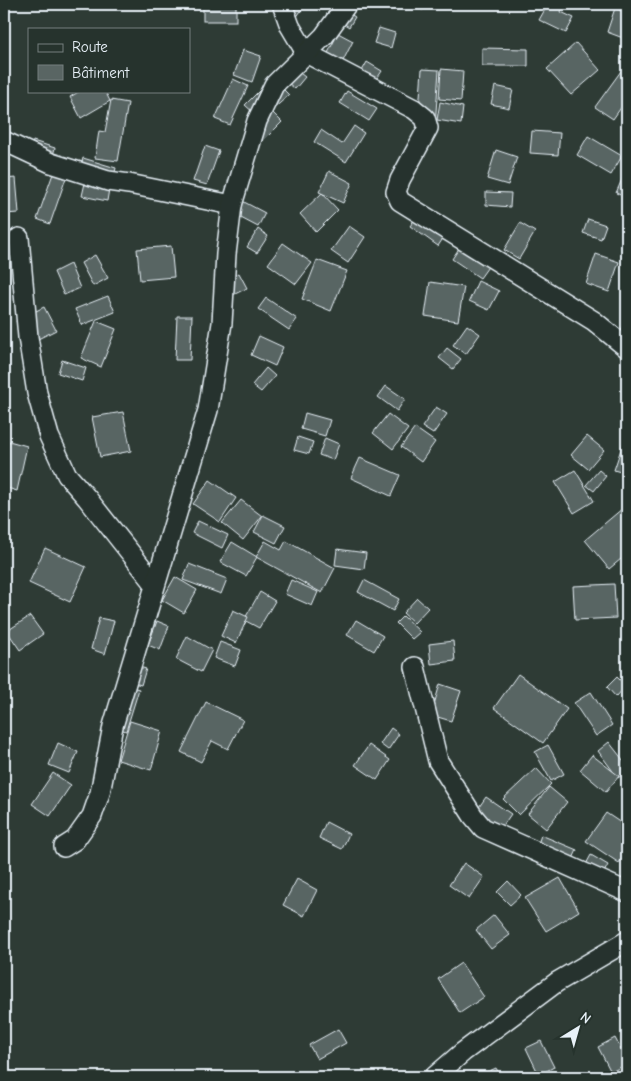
<svg xmlns="http://www.w3.org/2000/svg" width="631" height="1081" viewBox="0 0 631 1081" font-family="'Comic Neue',sans-serif">
	<rect width="100%" height="100%" fill="#2e3b35"/>
	<filter id="ink" filterUnits="userSpaceOnUse"><feTurbulence type="fractalNoise" baseFrequency=".02" numOctaves="2"/><feDisplacementMap in="SourceGraphic" scale="10" xChannelSelector="R" yChannelSelector="G"/><feConvolveMatrix kernelMatrix="1 2 1 2 8 2 1 2 1" color-interpolation-filters="sRGB"/></filter>
	<g filter="url(#ink)">
		<!-- building -->
		<g fill="#596563" stroke="#e8f1f8">
			<rect x="203" y="4" width="33" height="17"/>
			<polygon points="277,4 303,4 305,5 296,18"/>
			<polygon points="334,4 355,17 349,27 328,13"/>
			<polygon points="402,4 425,4 423,10"/>
			<polygon points="548,4 564,4 561,12 574,18 566,33 539,20"/>
			<polygon points="615,8 627,13 627,26 623,38 607,32"/>
			<polygon points="379,28 395,33 391,48 374,43"/>
			<polygon points="338,33 353,41 340,67 325,59"/>
			<polygon points="576,43 600,70 571,95 547,69"/>
			<polygon points="482,48 528,49 528,66 482,66"/>
			<polygon points="243,50 261,56 252,82 234,75"/>
			<polygon points="367,62 382,71 372,86 358,78"/>
			<polygon points="287,63 305,77 295,89 278,74"/>
			<polygon points="422,69 439,70 435,126 418,125"/>
			<polygon points="441,69 463,71 461,101 439,99"/>
			<polygon points="621,71 627,75 627,99 613,119 595,107"/>
			<polygon points="272,78 289,95 271,111 282,122 263,141 246,124 255,114 245,105"/>
			<polygon points="233,79 248,86 230,125 215,119"/>
			<polygon points="495,86 513,90 509,108 491,104"/>
			<polygon points="80,91 105,91 110,101 81,118 70,97"/>
			<polygon points="347,91 377,109 369,121 340,103"/>
			<polygon points="111,100 128,103 118,161 95,158 99,131 105,132"/>
			<polygon points="440,102 463,107 461,124 437,120"/>
			<polygon points="627,120 627,133 622,130"/>
			<polygon points="354,126 364,133 346,162 314,142 321,130 342,144"/>
			<polygon points="532,131 560,133 558,155 530,153"/>
			<polygon points="588,136 622,156 611,175 577,155"/>
			<polygon points="33,141 55,148 51,162 29,155"/>
			<polygon points="205,146 219,151 207,185 193,181"/>
			<polygon points="496,150 517,157 508,185 487,179"/>
			<polygon points="83,158 116,168 112,184 79,174"/>
			<polygon points="55,168 68,172 50,224 37,219"/>
			<polygon points="627,168 627,198 616,193"/>
			<polygon points="329,171 352,183 343,203 319,192"/>
			<polygon points="16,178 19,213 4,214 4,179"/>
			<polygon points="85,183 109,189 107,201 82,196"/>
			<polygon points="486,192 511,193 510,207 486,205"/>
			<polygon points="227,193 265,213 258,227 220,207"/>
			<polygon points="322,193 338,210 316,232 300,214"/>
			<polygon points="418,215 446,234 438,246 410,226"/>
			<polygon points="588,219 606,225 601,239 583,233"/>
			<polygon points="520,223 535,232 519,259 504,250"/>
			<polygon points="349,226 365,237 348,263 331,251"/>
			<polygon points="258,229 268,236 257,253 247,247"/>
			<polygon points="283,243 312,263 296,284 268,264"/>
			<polygon points="462,244 490,264 480,278 452,259"/>
			<polygon points="171,246 174,277 140,280 137,249"/>
			<polygon points="596,254 619,262 609,292 586,284"/>
			<polygon points="95,255 108,278 93,286 81,263"/>
			<polygon points="317,260 347,271 331,311 302,299"/>
			<polygon points="70,264 80,288 64,295 54,272"/>
			<polygon points="239,273 247,288 233,295 225,280"/>
			<polygon points="478,281 499,291 489,310 469,301"/>
			<polygon points="430,282 464,287 458,321 425,316"/>
			<polygon points="108,296 115,312 82,325 75,309"/>
			<polygon points="266,298 297,319 289,330 258,309"/>
			<polygon points="44,307 56,330 28,344 16,321"/>
			<polygon points="177,316 192,316 190,360 175,360"/>
			<polygon points="96,321 116,329 101,367 81,358"/>
			<polygon points="627,321 627,343 617,335"/>
			<polygon points="467,325 480,334 466,354 453,345"/>
			<polygon points="259,336 283,347 275,366 251,355"/>
			<polygon points="447,348 461,359 453,369 439,358"/>
			<polygon points="62,360 86,368 82,381 58,373"/>
			<polygon points="266,368 275,376 261,392 252,385"/>
			<polygon points="386,386 405,399 397,411 378,397"/>
			<polygon points="436,407 447,414 433,434 422,427"/>
			<polygon points="123,412 131,451 100,457 92,417"/>
			<polygon points="305,413 330,420 325,436 301,429"/>
			<polygon points="388,414 408,429 393,449 373,433"/>
			<polygon points="415,428 435,442 421,462 401,447"/>
			<polygon points="587,436 604,450 588,469 571,455"/>
			<polygon points="298,437 313,442 309,454 294,450"/>
			<polygon points="325,438 339,444 333,460 319,455"/>
			<polygon points="9,441 27,446 17,491 4,487 4,463"/>
			<polygon points="623,443 627,445 627,474 614,470"/>
			<polygon points="360,458 400,475 391,496 351,478"/>
			<polygon points="575,470 594,501 574,513 555,482"/>
			<polygon points="599,470 606,476 594,491 586,485"/>
			<polygon points="210,480 236,498 220,522 193,504"/>
			<polygon points="241,500 262,516 243,540 222,523"/>
			<polygon points="623,508 627,513 627,554 609,569 585,540"/>
			<polygon points="263,515 285,526 276,543 254,532"/>
			<polygon points="198,521 228,535 222,548 192,533"/>
			<polygon points="265,541 281,550 286,541 335,568 322,593 256,557"/>
			<polygon points="232,542 257,557 246,576 220,562"/>
			<polygon points="45,548 86,567 70,602 29,583"/>
			<polygon points="337,549 366,553 364,569 335,565"/>
			<polygon points="189,564 227,579 221,594 183,580"/>
			<polygon points="175,577 197,590 184,613 162,600"/>
			<polygon points="291,580 318,592 312,606 285,594"/>
			<polygon points="364,580 399,599 393,611 358,592"/>
			<polygon points="4,582 9,584 4,596"/>
			<polygon points="614,584 616,618 575,620 573,586"/>
			<polygon points="260,592 275,601 259,628 244,620"/>
			<polygon points="417,598 428,608 414,623 403,613"/>
			<polygon points="233,610 248,617 236,643 221,636"/>
			<polygon points="30,616 43,634 20,650 7,631"/>
			<polygon points="403,616 420,632 412,639 396,623"/>
			<polygon points="99,618 114,621 105,654 91,649"/>
			<polygon points="356,620 383,636 374,651 347,635"/>
			<polygon points="157,621 169,626 160,650 148,645"/>
			<polygon points="187,636 212,650 201,672 176,659"/>
			<polygon points="453,641 455,661 431,664 429,644"/>
			<polygon points="220,642 241,650 235,666 214,658"/>
			<polygon points="126,663 146,669 141,685 121,679"/>
			<polygon points="518,674 567,709 543,743 494,708"/>
			<polygon points="617,677 626,686 616,697 607,687"/>
			<polygon points="120,684 139,689 126,731 107,725"/>
			<polygon points="440,684 461,691 451,721 431,715"/>
			<polygon points="591,692 612,725 596,736 574,703"/>
			<polygon points="206,702 243,720 228,749 212,741 201,762 181,752"/>
			<polygon points="130,721 162,731 151,770 118,760"/>
			<polygon points="391,728 399,734 388,750 380,744"/>
			<polygon points="609,742 627,765 627,771 618,778 598,751"/>
			<polygon points="58,743 78,752 69,773 49,765"/>
			<polygon points="369,745 390,760 377,780 355,765"/>
			<polygon points="548,745 564,774 551,781 535,752"/>
			<polygon points="592,755 619,776 606,792 580,770"/>
			<polygon points="536,768 551,784 519,815 503,799"/>
			<polygon points="53,773 71,785 50,816 32,804"/>
			<polygon points="549,787 567,802 546,829 528,814"/>
			<polygon points="486,797 511,814 497,834 472,817"/>
			<polygon points="606,813 627,827 627,851 619,863 586,841"/>
			<polygon points="326,822 349,834 342,849 319,838"/>
			<polygon points="541,835 577,850 572,861 537,847"/>
			<polygon points="591,855 608,865 601,878 584,868"/>
			<polygon points="464,863 484,877 469,899 449,885"/>
			<polygon points="560,878 579,911 546,931 525,898"/>
			<polygon points="297,879 317,890 304,916 283,905"/>
			<polygon points="508,881 521,895 510,905 497,892"/>
			<polygon points="494,915 510,935 491,949 476,930"/>
			<polygon points="461,963 484,997 460,1013 438,979"/>
			<polygon points="338,1029 346,1043 317,1059 309,1045"/>
			<polygon points="615,1038 627,1061 627,1064 611,1072 598,1047"/>
			<polygon points="541,1041 554,1067 539,1075 526,1048"/>
			<polygon points="496,1068 501,1077 485,1077 483,1074"/>
		</g>
		<g fill="none" stroke-linecap="round" stroke-linejoin="round">
			<!-- minor casing -->
			<g stroke="#e8f1f8" stroke-width="22">
				<g id="minor">
					<polyline points="282,4 290,26 306,53 414,109 425,118 428,128 400,180 396,192 400,201 594,321 627,348"/>
					<polyline points="4,141 51,163 108,181 129,184 232,205"/>
					<polyline points="19,238 28,337 37,393 49,436 67,475 87,498 155,584"/>
					<polyline points="415,667 438,761 473,816 483,828 627,892"/>
					<polyline points="64,847 75,840 92,816 100,793 113,726 208,410 222,323 226,254 232,205 257,121 274,85 324,36 347,4"/>
					<polyline points="434,1077 463,1052 557,982 627,941"/>
				</g>
			</g>
			<!-- minor -->
			<use href="#minor" stroke="#26332d" stroke-width="19"/>
		</g>
	</g>
	<!-- margin -->
	<rect width="631" height="1081" fill="none" stroke="#26332d" stroke-width="20"/>
	<rect x="10" y="10" width="611" height="1061" fill="none" stroke="#e8f1f8" stroke-width="2" filter="url(#ink)"/>
	<!-- legend -->
	<rect x="28" y="28" width="162" height="65" fill="#26332d" stroke="#747f7e"/>
	<rect x="38" y="44" width="25" height="8" fill="#26332d" stroke="#747f7e"/>
	<text x="72" y="52" font-size="15" fill="#e8f1f8">Route</text>
	<rect x="38" y="65" width="25" height="15" fill="#596563" stroke="#747f7e"/>
	<text x="72" y="78" font-size="15" fill="#e8f1f8">Bâtiment</text>
	<!-- north arrow -->
	<g transform="translate(578 1028) rotate(37)" stroke="#26332d" stroke-width="4" paint-order="stroke">
	<path d="M0-4L9 19L0 12L-9 19Z" fill="#e8f1f8"/>
	<text y="-8" font-size="14" font-weight="bold" text-anchor="middle" fill="#e8f1f8">N</text>
	</g>
</svg>
